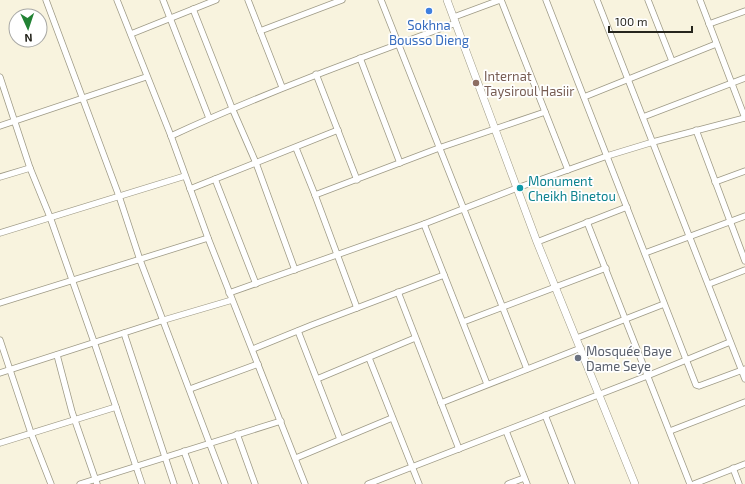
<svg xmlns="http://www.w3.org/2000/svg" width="745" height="484" viewBox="0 0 745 484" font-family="'Exo 2',sans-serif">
	<rect width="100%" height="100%" fill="#f8f3de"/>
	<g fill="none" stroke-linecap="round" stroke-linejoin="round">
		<!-- minor casing -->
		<g stroke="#9e9a86" stroke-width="7">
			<g id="minor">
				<polyline points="46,0 119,196 140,260 225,484"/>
				<polyline points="117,0 171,136 208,238 305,484"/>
				<polyline points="163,0 209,118"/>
				<polyline points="248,0 282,87"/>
				<polyline points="381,0 527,369"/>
				<polyline points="501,0 568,170"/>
				<polyline points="546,0 696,385 699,386 745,369"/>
				<polyline points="597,0 745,379"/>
				<polyline points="648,0 672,61"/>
				<polyline points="700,0 745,118"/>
				<polyline points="193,9 232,108 256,163 295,270"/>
				<polyline points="454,17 500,0"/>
				<polyline points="709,24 745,11"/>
				<polyline points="260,31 342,0"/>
				<polyline points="131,34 216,0"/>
				<polyline points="360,58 400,163"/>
				<polyline points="316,74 357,180"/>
				<polyline points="0,77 30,168 50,217 94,342 142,484"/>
				<polyline points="584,97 716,44"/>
				<polyline points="643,117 745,78"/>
				<polyline points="0,126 146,77"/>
				<polyline points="696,130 745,261"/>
				<path d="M171,136c93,-43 189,-78 285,-113"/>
				<polyline points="296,148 315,195 357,308"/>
				<polyline points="0,177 30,168"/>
				<polyline points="215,179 256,284"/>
				<polyline points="715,182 745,171"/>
				<polyline points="190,189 338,130"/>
				<polyline points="315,195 439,148 545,112"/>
				<polyline points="587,222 690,484"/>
				<polyline points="424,224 487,384"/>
				<polyline points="0,233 185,176"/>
				<polyline points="537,242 627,207"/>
				<polyline points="645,253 745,216"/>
				<polyline points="709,284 745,270"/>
				<polyline points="398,292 459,449"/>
				<polyline points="229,293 424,224 517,188 607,156 653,142 745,118"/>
				<polyline points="0,303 208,238"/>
				<polyline points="463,322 606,268"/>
				<polyline points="298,331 340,439"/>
				<polyline points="124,333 174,484"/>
				<polyline points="577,338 664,304"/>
				<polyline points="0,340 31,433 51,484"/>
				<polyline points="253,349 312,325 444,275"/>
				<polyline points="57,355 72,412 97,484"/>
				<polyline points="369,358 419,484"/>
				<polyline points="0,373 164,320 232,300"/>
				<polyline points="317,379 415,338"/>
				<polyline points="190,389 258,364"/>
				<polyline points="441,403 581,348"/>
				<polyline points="545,415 572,484"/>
				<polyline points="506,431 527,484"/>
				<polyline points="670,431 745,402"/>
				<polyline points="237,434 255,484"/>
				<polyline points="0,443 116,407"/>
				<polyline points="184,451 196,484"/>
				<polyline points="296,458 392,418"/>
				<polyline points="733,468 739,484"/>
				<polyline points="80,484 281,421"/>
				<polyline points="368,484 647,376 730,342"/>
				<polyline points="508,484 524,478"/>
				<polyline points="694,484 745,464"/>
			</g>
		</g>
		<!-- tertiary casing -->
		<g stroke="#9e9a86" stroke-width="8">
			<polyline id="tertiary" points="447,0 537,242 635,484"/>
		</g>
		<!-- minor -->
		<use href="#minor" stroke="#fff" stroke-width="5.5"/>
		<!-- tertiary -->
		<use href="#tertiary" stroke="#fff" stroke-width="7"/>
	</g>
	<!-- markers -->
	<circle fill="#3f7fe0" stroke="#fff" stroke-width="1.5" cx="429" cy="11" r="4"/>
	<circle fill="#8d6e63" stroke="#fff" stroke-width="1.5" cx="476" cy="83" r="4"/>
	<circle fill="#0f9aa8" stroke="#fff" stroke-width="1.5" cx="520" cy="188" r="4"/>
	<circle fill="#6b7280" stroke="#fff" stroke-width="1.5" cx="578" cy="358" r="4"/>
	<g text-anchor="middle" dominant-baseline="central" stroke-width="3.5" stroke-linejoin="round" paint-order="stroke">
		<!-- shop labels -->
		<g font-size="13" fill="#366cbe" stroke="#fff">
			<text x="429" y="25">Sokhna<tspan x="429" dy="15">Bousso Dieng</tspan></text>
		</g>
		<!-- education labels -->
		<g font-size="13" fill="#785e54" stroke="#fff" text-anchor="start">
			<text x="484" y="76">Internat<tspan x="484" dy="15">Taysiroul Hasiir</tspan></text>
		</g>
		<!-- culture labels -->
		<g font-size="13" fill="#0d838f" stroke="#fff" text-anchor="start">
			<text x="528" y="181">Monument<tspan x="528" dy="15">Cheikh Binetou</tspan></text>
		</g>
		<!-- worship labels -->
		<g font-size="13" fill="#5b616d" stroke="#fff" text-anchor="start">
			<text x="586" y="351">Mosquée Baye<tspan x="586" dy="15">Dame Seye</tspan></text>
		</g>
	</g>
	<!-- north arrow -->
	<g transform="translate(28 28) rotate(177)"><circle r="19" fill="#ffffff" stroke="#a8a8a5"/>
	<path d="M0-3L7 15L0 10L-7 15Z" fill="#228234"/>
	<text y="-6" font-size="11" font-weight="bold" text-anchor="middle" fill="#26251d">N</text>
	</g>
	<!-- scale -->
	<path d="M609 26v6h83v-6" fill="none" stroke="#26251d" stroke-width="2"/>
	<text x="615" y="26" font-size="12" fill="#26251d" stroke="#ffffff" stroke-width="3" paint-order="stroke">100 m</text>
</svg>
